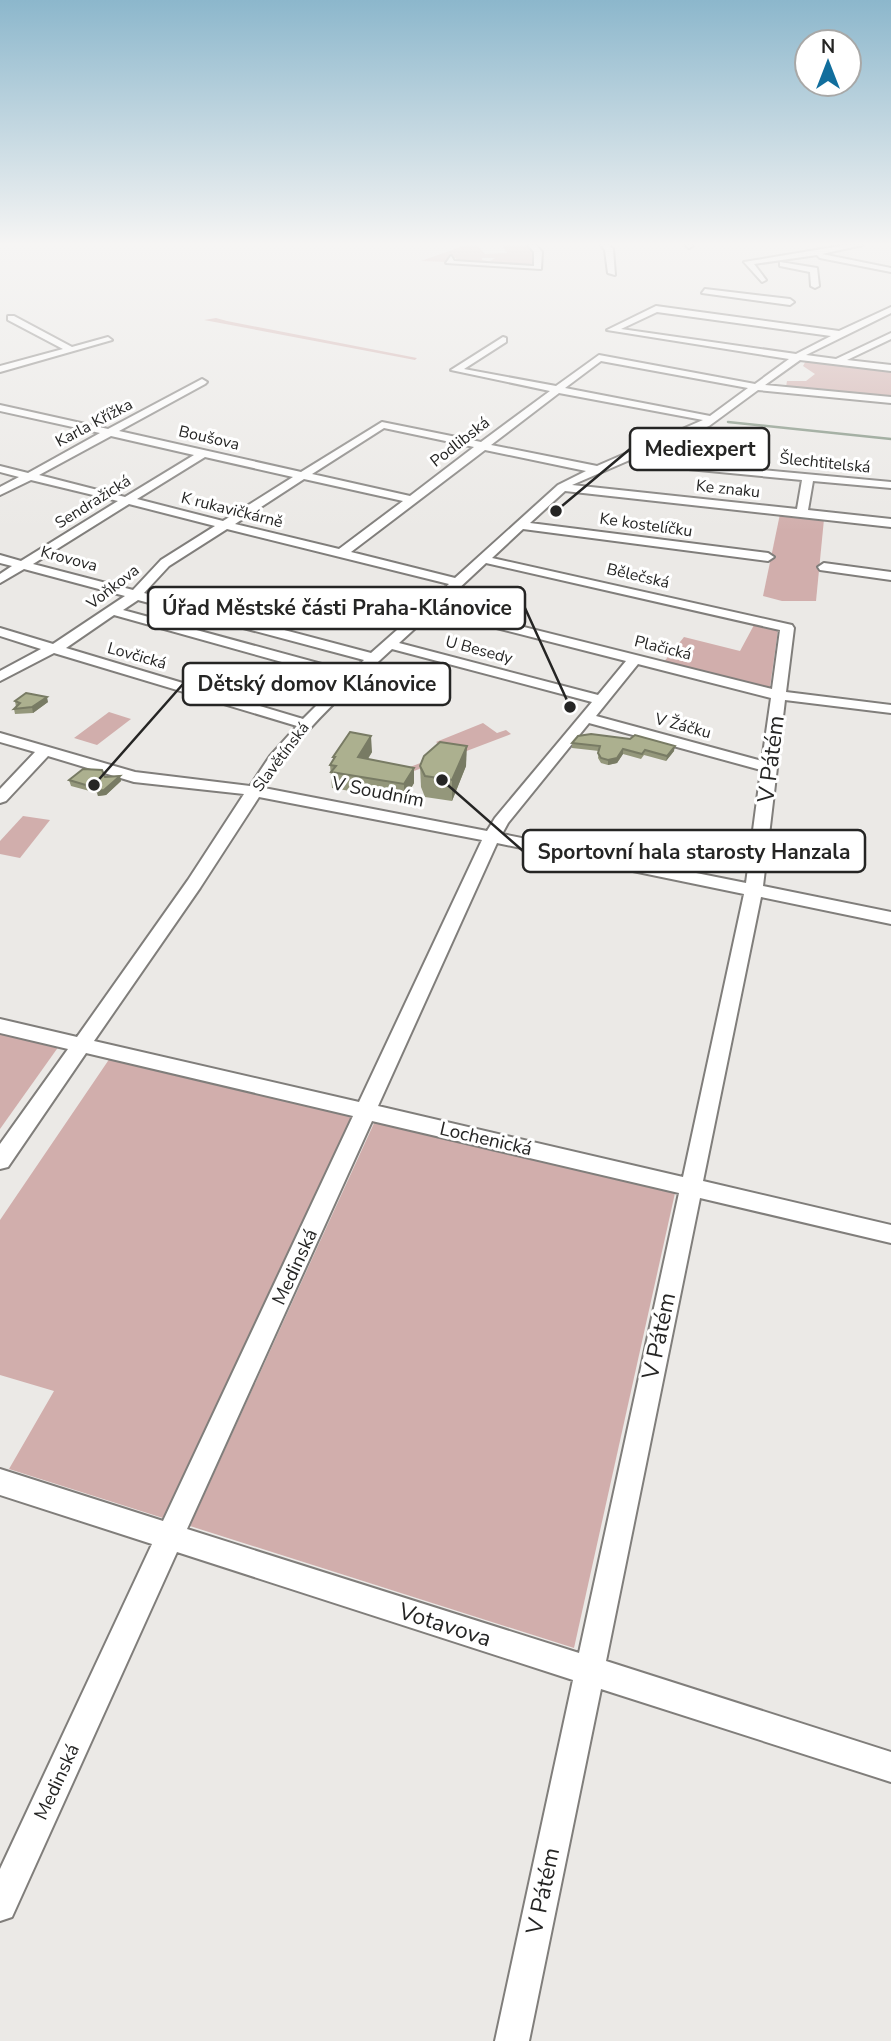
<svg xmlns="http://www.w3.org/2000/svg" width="891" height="2041" viewBox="0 0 891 2041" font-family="'Nunito Sans',sans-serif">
	<rect width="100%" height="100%" fill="#ebe9e6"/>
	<!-- green -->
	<g fill="#d1aeac">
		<polygon points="466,245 477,245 485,254 507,253 502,245 527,245 533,253 533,267 494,264 490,261 495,258 482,258 482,260 487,261 482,264 457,262 456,258 450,258 448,262 421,261"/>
		<polygon points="216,318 227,321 417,358 415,360 204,320"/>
		<polygon points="807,359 891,369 891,399 786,387 787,381 806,381 815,374 803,366"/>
		<polygon points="780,514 824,519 816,601 782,601 763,596"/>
		<polygon points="754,625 778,630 770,687 663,663 684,637 740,651"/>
		<polygon points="109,712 131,719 97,745 74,738"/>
		<polygon points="483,723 497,733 506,730 511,734 414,771 410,767 449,752 436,742"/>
		<polygon points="23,816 50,820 20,858 0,854 0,841"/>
		<polygon points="0,1033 59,1046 0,1129"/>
		<polygon points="110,1058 352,1117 163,1518 9,1469 54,1391 0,1375 0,1220"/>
		<polygon points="375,1121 675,1193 574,1648 190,1526"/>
	</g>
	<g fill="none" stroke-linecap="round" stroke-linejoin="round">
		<!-- stream -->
		<polyline stroke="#7c8e7c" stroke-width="2.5" points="728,422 891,439"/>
		<!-- minor casing -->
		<g stroke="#807e7b" stroke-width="4">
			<g id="minor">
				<polygon points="528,245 536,245 542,252 541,269 446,263 451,256 454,261 534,266 534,252"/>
				<polygon points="601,245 609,245 613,249 615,275 608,273 605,250"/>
				<polygon points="685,245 693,245 693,246 689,248"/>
				<polygon points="846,245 862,245 822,254 891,268 891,272 820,258 817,255 754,264 766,280 762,282 744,262"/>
				<polygon points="780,262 817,268 819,286 815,288 811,286 810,272 780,266"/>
				<polygon points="705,289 790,299 794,302 790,305 702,293"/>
				<path d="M656,306l183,25 52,-24v6l-85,42 30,4 55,-26v6l-44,21 44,5v6l-91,-11 -35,25 126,12v6l-133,-13 -49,36 -67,29 36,7 213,20v6l-78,-7 -5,29 83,9v8l-326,-36 -35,32 238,30 6,4 -6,4 -245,-32 -31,29 300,67 2,3 -8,64 105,13v8l-106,-13 -22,186 128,26v12l-130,-27 -58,284 188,44v18l-191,-45 -94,463 285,91v30l-290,-93 -72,352h-34l78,-361 -396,-128 -165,365 -12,4v-52l152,-325 -152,-49v-26l163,52 190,-405 -267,-63 -78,114 -8,2v-25l68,-95 -68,-16v-14l77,18 111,-157 56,-86 -110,-12 -86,-26 -42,45 -6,2v-14l35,-37 -35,-10v-9l135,39 115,14 20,-30 27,-30 -243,-73 -54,28v-10l41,-22 -41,-13v-8l53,16 72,-48 -101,-27 -24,14v-9l12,-8 -12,-3v-8l21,6 97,-60 -87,-21 -31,15v-8l19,-10 -19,-5v-6l28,7 72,-40 -100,-22v-6l108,24 94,-50 5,3 -2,2 -86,47 182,41 81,-50 99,20 69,-51 -99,-21 52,-33 3,1v4l-42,27 92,17 43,-31 156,29 34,-25 -182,-29zM657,312l174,24 -35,18 -175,-25zM601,361l147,27 -38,28 -145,-28zM559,393l144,27 -106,46 -106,-21zM384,428l90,19 -64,49 -98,-22zM111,436l83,19 -69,42 -86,-22zM485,450l101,21 -28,14 -103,93 -104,-26zM205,457l88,20 -70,44 -86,-22zM632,459l46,9 124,12 -5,29 -225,-24zM304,479l99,22 -64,48 -104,-25zM129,504l86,22 -54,34 -28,30 -100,-26zM227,529l222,55 -78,69 -227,-60 25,-27zM486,563l294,67 -8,59 -332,-83zM138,600l226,60 -13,12 -228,-62zM433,612l193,49 -28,34 -199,-52zM114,615l229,64 -40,40 -237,-71zM392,649l200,53 -97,116 -8,13 -223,-43c34,-54 81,-96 128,-139zM638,664l133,34 -9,63 -166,-45zM589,723l172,47 -15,113 -244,-49 6,-11zM259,797l223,43 -123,262 -265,-61 106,-153zM497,843l247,51 -61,283 -305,-71zM372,1121l307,72 -100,460 -392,-124z"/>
				<polygon points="8,316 14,316 72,347 108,337 112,340 0,372 0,366 63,349 8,320"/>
				<polygon points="824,563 891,572 891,580 820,570 818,567"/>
			</g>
		</g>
		<!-- minor -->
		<use href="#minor" fill="#fff" fill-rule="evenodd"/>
	</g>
	<!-- wall -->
	<g fill="#94977b">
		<polygon points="15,701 48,702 33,713 15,714 14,709 16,707"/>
		<polygon points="572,743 674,751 666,761 644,755 641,759 623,754 617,763 608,765 601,763 598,758 599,751 572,748"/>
		<polygon points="372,752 368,759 414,783 404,800 332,788 330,765 333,760 333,757"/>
		<polygon points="420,766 466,766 452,801 425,797 421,787"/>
		<polygon points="105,777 121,781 106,795 98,796 97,793 71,786 69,780"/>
	</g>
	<!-- shaded-wall -->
	<g fill="#787b64">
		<polygon points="47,697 48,702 33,713 32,707"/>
		<polygon points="371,736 372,752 359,772 358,757"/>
		<polygon points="467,746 466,766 452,801 452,780"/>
		<polygon points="675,746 674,751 666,761 667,756"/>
		<polygon points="623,749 623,754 617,763 608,765 608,760"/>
		<polygon points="414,768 414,783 404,800 404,784"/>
		<polygon points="120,776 121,781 106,795 98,796 97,791"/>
	</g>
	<!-- building -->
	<g fill="#acb08f" stroke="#787b64" stroke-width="2">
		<polygon points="26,693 47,697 32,707 14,709 20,703 15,701"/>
		<polygon points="350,732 371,736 358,757 414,768 404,784 331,772 336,766 330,765 335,757 333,757"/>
		<polygon points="591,734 630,739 635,735 675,746 667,756 645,750 642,754 623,749 617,758 608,760 601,758 598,753 600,746 572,743 578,736"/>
		<polygon points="440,742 467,746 452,780 425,776 420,766 424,756"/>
		<polygon points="83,769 102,770 105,777 120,776 104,790 97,791 96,788 69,780"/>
	</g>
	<!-- sky -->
	<linearGradient id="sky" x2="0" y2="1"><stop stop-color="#8cb7cc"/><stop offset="0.46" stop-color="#f6f5f4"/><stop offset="1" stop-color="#f6f5f4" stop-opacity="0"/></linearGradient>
	<rect width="891" height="531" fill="url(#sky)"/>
	<g text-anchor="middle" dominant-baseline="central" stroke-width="6" stroke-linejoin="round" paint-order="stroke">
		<!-- far-street labels -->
		<g font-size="16" fill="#252524" stroke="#fff">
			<text transform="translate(94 423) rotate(-28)">Karla Křížka</text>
			<text transform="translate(209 438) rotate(13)">Boušova</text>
			<text transform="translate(460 442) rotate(-38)">Podlibská</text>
			<text transform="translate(825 463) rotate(6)">Šlechtitelská</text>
			<text transform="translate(728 489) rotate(6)">Ke znaku</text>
			<text transform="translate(93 502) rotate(-32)">Sendražická</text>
			<text transform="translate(232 510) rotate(14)">K rukavičkárně</text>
			<text transform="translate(646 525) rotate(8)">Ke kostelíčku</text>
			<text transform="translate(69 559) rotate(15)">Krovova</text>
			<text transform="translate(638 576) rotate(13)">Bělečská</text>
			<text transform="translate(113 587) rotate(-38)">Voňkova</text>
			<text transform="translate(663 648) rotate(14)">Plačická</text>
			<text transform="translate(479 650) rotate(15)">U Besedy</text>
			<text transform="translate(137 656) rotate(16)">Lovčická</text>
			<text transform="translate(683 726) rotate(15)">V Žáčku</text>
			<text transform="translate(281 757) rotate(-53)">Slavětínská</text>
		</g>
		<!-- street labels -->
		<g font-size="19" fill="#252524" stroke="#fff">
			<text transform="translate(378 792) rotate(11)">V Soudním</text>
			<text transform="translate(486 1139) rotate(13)">Lochenická</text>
			<text transform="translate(295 1267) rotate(-65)">Medinská</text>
			<text transform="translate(57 1782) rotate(-65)">Medinská</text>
		</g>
		<!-- near-street labels -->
		<g font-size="23" fill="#252524" stroke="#fff">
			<text transform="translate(771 759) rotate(-83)">V Pátém</text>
			<text transform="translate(659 1336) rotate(-78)">V Pátém</text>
			<text transform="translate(445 1625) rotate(18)">Votavova</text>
			<text transform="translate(543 1891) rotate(-78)">V Pátém</text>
		</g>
	</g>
	<!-- callouts -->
	<path fill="none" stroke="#252524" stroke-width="2.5" d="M556 511L630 449M570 707L525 608M94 785L183 684M442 780L523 851"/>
	<g fill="#252524" stroke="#fff" stroke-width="2.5">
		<circle cx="556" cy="511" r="7"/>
		<circle cx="570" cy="707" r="7"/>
		<circle cx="94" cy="785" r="7"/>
		<circle cx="442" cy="780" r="7"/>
	</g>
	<g fill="#fff" stroke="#252524" stroke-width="2.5">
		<rect x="630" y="428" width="139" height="42" rx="7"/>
		<rect x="148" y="587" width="377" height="42" rx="7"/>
		<rect x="183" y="663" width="267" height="42" rx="7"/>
		<rect x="523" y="830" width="342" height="42" rx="7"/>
	</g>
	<g font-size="21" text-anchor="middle" font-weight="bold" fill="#252524">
		<text x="700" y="456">Mediexpert</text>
		<text x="337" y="615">Úřad Městské části Praha-Klánovice</text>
		<text x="317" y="691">Dětský domov Klánovice</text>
		<text x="694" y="859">Sportovní hala starosty Hanzala</text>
	</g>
	<!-- north arrow -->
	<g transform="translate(828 63)"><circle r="33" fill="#ffffff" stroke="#a8a8a7" stroke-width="2"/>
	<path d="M0-5L12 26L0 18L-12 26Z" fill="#116e9d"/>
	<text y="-10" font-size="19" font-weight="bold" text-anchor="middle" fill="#252524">N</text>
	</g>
</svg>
